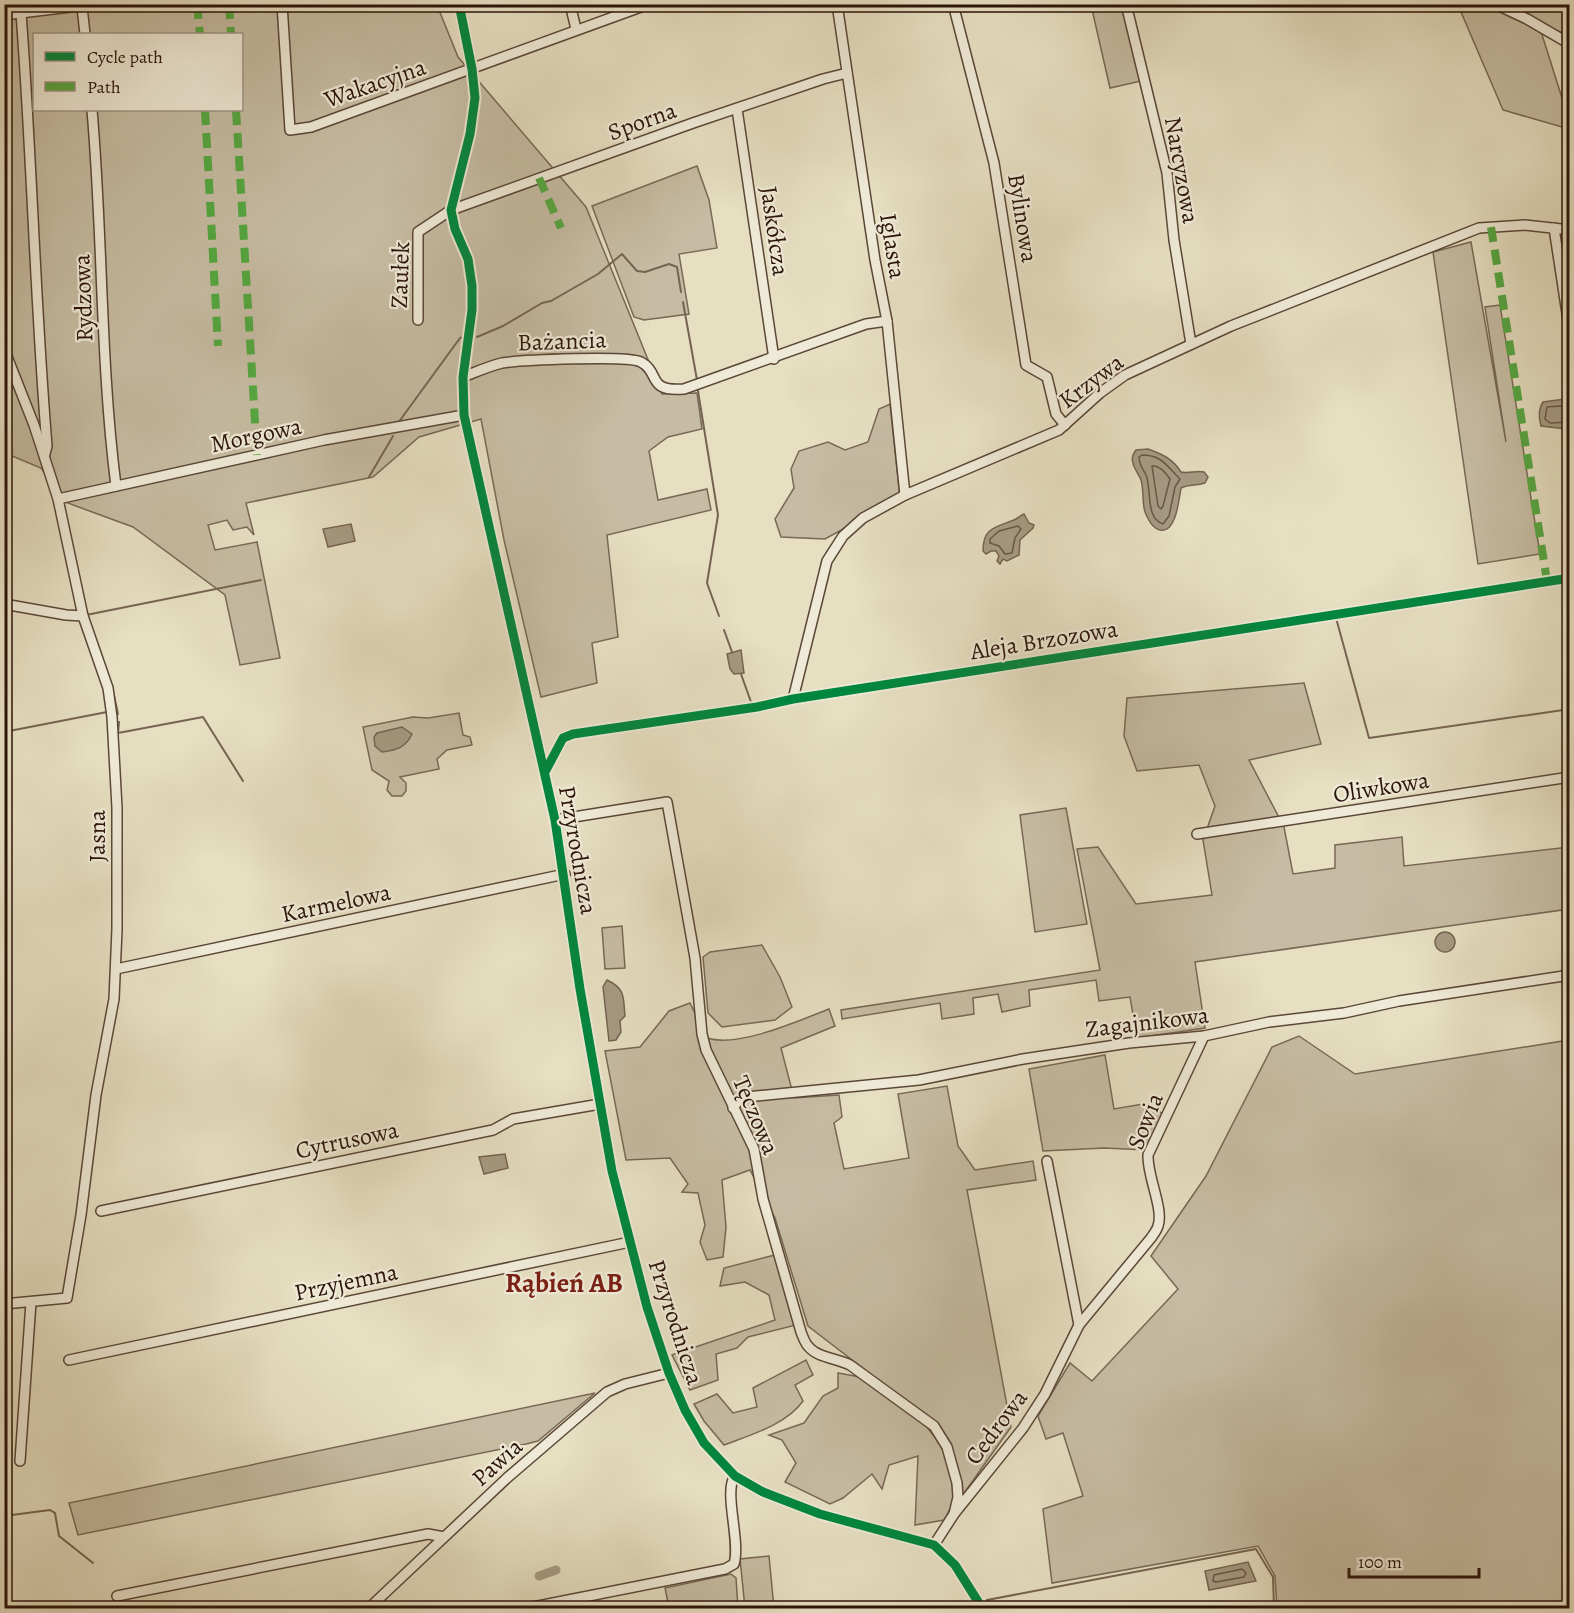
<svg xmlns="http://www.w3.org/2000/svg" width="1574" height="1613" viewBox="0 0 1574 1613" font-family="Alegreya,serif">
	<rect width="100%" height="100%" fill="#e6dfc2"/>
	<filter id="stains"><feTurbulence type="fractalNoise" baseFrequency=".00333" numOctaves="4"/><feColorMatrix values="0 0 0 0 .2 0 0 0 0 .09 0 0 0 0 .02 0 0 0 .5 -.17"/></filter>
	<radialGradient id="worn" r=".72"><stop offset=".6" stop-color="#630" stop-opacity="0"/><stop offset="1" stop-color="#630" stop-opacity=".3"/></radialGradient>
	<!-- green -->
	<g fill="#c6bca3" stroke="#786856" stroke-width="1.5" fill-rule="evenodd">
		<path d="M4,5h433l21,52 128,150 76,187 35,-1 5,36 -34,8 -19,14 9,49 49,-11 4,21 -104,25 11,102 -26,6 5,40 -56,14 -37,-157 -23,-121 -62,18 -46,40 -127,26 8,32 -7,-8 -14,3 -6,-10 -19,5 7,25 42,-8 23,116 -40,7 -15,-70 -92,-68 -68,-25 -24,-34 -36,-15zM34,34h208v76h-208z"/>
		<polygon points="1091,5 1122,5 1141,81 1110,88"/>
		<polygon points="1461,5 1569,5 1569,36 1538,22 1569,120 1569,129 1503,110 1461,12"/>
		<polygon points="697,166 709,200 717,248 679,254 689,314 644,320 634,317 592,206"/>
		<polygon points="1471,242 1506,442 1485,307 1500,305 1540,554 1478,564 1433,252"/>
		<polygon points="890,404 900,498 825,539 781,537 775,519 794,488 791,469 799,451 828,442 845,450 868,442 879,409"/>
		<polygon points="1304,683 1321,744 1249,760 1284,827 1293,874 1335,868 1335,845 1402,837 1404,866 1569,847 1569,909 1195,962 1205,1028 1137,1038 1130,997 1099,1001 1096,980 1029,990 1030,1006 1002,1012 998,994 973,998 974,1014 942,1019 940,1003 842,1019 841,1010 1100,970 1077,849 1098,847 1136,904 1212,895 1203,840 1215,806 1199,765 1137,771 1124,736 1127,698"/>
		<polygon points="459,713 463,735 470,737 472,745 447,750 437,759 439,769 400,777 406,783 406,791 402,796 392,796 387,790 389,781 372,770 363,727 413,717 428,718"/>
		<polygon points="1066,808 1087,924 1035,932 1020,815"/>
		<polygon points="622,926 625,968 605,969 602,928"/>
		<polygon points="762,945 780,977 792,1007 775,1020 722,1027 708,1013 703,957 710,952"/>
		<path d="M690,1003l17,35c31,10 91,-17 122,-29l6,17 -54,22 13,50 45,-3 3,22 -8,6 10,46 65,-11 -11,-64 49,-8 11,60 17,24 58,-9 3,19 -69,10 44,237 -49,69 -13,-56 -11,-14 -130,-100 -33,-108 -25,-48 -28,10 4,47 -3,30 -16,3 -7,-18 5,-17 -7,-32 -16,-1 6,-8 -18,-26 -44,2 -21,-109 35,-4 29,-36z"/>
		<polygon points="1299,1036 1355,1074 1569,1040 1569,1608 1277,1608 1275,1576 1258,1546 1052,1583 1043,1509 1083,1496 1063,1433 1046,1439 1038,1416 1070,1363 1092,1381 1178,1289 1151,1256 1206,1176 1272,1047"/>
		<polygon points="1105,1055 1114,1109 1143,1104 1162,1113 1147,1150 1104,1148 1043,1151 1029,1069"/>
		<polygon points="775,1255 796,1325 748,1337 737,1348 716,1354 718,1380 690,1390 672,1355 775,1320 769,1295 745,1282 720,1286 724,1268"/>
		<path d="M806,1360l7,15 -18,10 8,16c-17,24 -53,34 -79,44l-20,-24 -10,-17 23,-10 16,19 24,-6 -4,-19z"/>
		<polygon points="838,1373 860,1377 926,1426 950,1456 956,1498 944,1520 915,1525 918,1456 889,1465 882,1489 872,1474 843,1498 830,1504 785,1482 796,1463 782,1440 769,1435 804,1423 823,1396 838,1388"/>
		<polygon points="595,1393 538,1441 526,1444 78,1535 69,1503"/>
		<polygon points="769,1556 774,1608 745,1608 740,1559"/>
		<polygon points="731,1574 736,1578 738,1608 669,1608 665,1588"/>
	</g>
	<!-- water -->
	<g fill="#a69a83" stroke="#756452" stroke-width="1.5">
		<path d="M1565,399c5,9 7,21 1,30l-25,-3c-2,-7 -3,-17 2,-24z"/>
		<path d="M1148,449c14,5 25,10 33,23 8,2 15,-2 23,0l4,5 -3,6c-9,3 -16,1 -24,5 -2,11 -5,46 -21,42 -8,-2 -12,-11 -15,-18 -3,-9 -1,-22 -4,-32 -2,-6 -7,-11 -8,-17 -2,-5 0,-9 3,-13z"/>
		<path d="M1024,514l5,9 5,2 -1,3 -13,12 -1,15 -12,6 -4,-2 -3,5 -3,-3 2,-5 -3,-5h-5l-5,3 -3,-3c0,-22 10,-23 28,-30 6,-1 8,-5 13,-7z"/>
		<polygon points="351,524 355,541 328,547 323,529"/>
		<polygon points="741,650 744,673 734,674 730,669 727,654"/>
		<path d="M402,727l10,7c-6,13 -14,16 -30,18l-7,-6 -1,-9 3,-4z"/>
		<circle cx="1445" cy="942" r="10"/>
		<path d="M607,980c19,9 16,17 18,36l-5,5 1,11 -5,8 -7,1 -6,-54z"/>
		<polygon points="505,1154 508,1168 484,1174 479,1157"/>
		<polygon points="1248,1562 1256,1581 1209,1590 1205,1571"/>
	</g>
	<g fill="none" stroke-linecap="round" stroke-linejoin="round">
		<!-- shore -->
		<g stroke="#685746" stroke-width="1.5">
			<polyline points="1570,409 1560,406 1547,407 1545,419 1550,423 1570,422"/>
			<path d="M1142,455c21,0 25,12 38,24l-5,8 -6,29 -6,8c-18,-6 -11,-34 -17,-49 -3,-6 -7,-10 -7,-18z"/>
			<path d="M1152,466c8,-1 14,7 18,13l-7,27 -2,3 -3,-3z"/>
			<polygon points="1018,526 1021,529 1015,538 1012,553 1005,554 999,546 990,543 990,539 999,531"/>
			<polygon points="1242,1569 1246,1573 1244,1577 1216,1582 1213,1581 1214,1575"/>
		</g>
		<!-- stream -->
		<g stroke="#756452" stroke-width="2">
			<polyline points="683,302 697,380"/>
			<polyline points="477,337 503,326 542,303 551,301 598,274 622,254 637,271 645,272 669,264 677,267 681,292"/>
			<polyline points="698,391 718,515 707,583 719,616"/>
			<polyline points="398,423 460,338 464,337"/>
			<polyline points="369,477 393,436"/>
			<polyline points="86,615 261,580"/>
			<polyline points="1336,618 1369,738 1570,709"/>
			<polyline points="724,630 732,652"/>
			<polyline points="741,674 751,702"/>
			<polyline points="113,691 118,714"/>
			<polyline points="119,722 118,733 203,717 243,781"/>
			<polyline points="4,732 107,712"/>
			<polyline points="4,1516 50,1510 55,1513 59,1536 93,1563"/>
			<polyline points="987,1600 1256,1549 1273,1577 1274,1608"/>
		</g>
		<!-- canal -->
		<polyline stroke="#a69a83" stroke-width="9" points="539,1576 556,1570"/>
		<!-- street casing -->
		<g stroke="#5a4737" stroke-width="12">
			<g id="street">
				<polyline points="282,4 290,130 311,127 649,4"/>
				<polyline points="459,4 472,69 475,98 470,134 451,210 455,229 468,259 472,286 472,310 463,377 464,415 555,820 580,989 612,1171 647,1307 669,1373 685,1410 704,1443 735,1476 763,1492 820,1514 934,1545 955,1565 982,1608"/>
				<polyline points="570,4 576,29"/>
				<polyline points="837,4 875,260 887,321 905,495"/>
				<polyline points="953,4 994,163 1026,365 1047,377 1056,414 1065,425"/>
				<polyline points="1126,4 1167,173 1174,240 1191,344"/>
				<polyline points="1495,4 1527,19 1570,44"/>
				<polyline points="82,7 85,34"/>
				<path d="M21,13c11,145 14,289 26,433l-2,8"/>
				<polyline points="4,15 95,4"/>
				<polyline points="737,109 774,359"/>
				<path d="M92,110c11,125 8,251 24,376"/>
				<polyline points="1554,228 1570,333"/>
				<polyline points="418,320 418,232 451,210 693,123 823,79 847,73"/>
				<polyline points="4,349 34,425 58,499 83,616 108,688 112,717 117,808 117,929 114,999 96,1095 81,1215 67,1298 4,1304"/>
				<path d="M463,377c13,-5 26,-11 39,-14 18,-3 127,-8 139,-1 20,11 5,30 43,27l182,-65 21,-3"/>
				<polyline points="58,499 324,440 464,415"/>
				<polyline points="4,604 66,615 83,616"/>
				<polyline points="793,699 827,561 843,536 863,518 905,495 1059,430 1100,393 1125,375 1231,326 1479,228 1525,225 1570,230"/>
				<polyline points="545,772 563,738 573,734 757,707 793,699 1570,578"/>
				<path d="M555,820l112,-18 28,156 7,76 4,16 48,99 9,50 38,133c2,5 4,11 7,14 9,12 29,12 42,19l84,61 13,21 10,36 1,14 -4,17"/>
				<polyline points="1197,834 1570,777"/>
				<polyline points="116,969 565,874"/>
				<polyline points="733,1108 739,1100 746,1097 919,1080 1023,1059 1129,1043 1204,1036 1269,1022 1344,1013 1399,1001 1570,975"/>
				<polyline points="1047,1161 1079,1325"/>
				<polyline points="101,1211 493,1130 513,1119 600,1104"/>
				<polyline points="69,1360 630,1242"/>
				<polyline points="20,1461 31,1302"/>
				<path d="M934,1545l20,-31 69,-86 22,-34 34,-69 72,-87c2,-3 6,-8 7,-12 6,-17 -11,-50 -10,-71l56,-119"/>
				<polyline points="117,1596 428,1534 444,1537"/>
				<polyline points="369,1608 507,1478 607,1392 625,1384 669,1373"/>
				<path d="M528,1608l197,-39 9,-5c7,-23 -11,-73 1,-88"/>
			</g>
		</g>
		<!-- street -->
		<use href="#street" stroke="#efead7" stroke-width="9"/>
		<!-- quiet -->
		<g stroke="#54a841" stroke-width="8" stroke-dasharray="15 8" stroke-linecap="butt">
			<polyline points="197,4 200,34"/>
			<polyline points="229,4 231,34"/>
			<polyline points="205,110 218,346"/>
			<polyline points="236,110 257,455"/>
			<polyline points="539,178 561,228"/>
			<polyline points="1491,227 1547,581"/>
		</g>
		<!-- cycleway casing -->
		<g stroke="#efead7" stroke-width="13">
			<g id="cycleway">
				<polyline points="459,4 472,69 475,98 470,134 451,210 455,229 468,259 472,286 472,310 463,377 464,415 555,820 580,989 612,1171 647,1307 669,1373 685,1410 704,1443 735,1476 763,1492 820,1514 934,1545 955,1565 982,1608"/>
				<polyline points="545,772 563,738 573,734 757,707 793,699 1570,578"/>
			</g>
		</g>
		<!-- cycleway -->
		<use href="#cycleway" stroke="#00873e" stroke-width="9"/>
	</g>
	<g text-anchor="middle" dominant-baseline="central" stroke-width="4.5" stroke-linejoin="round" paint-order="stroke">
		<!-- street labels -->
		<g font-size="24" fill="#2b1409" stroke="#efead7">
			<text transform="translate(375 83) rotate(-19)">Wakacyjna</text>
			<text transform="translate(642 121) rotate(-20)">Sporna</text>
			<text transform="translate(1182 170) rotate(80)">Narcyzowa</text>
			<text transform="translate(1023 218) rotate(81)">Bylinowa</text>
			<text transform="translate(775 231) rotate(82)">Jaskółcza</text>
			<text transform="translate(893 246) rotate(81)">Iglasta</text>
			<text transform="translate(400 275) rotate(-88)">Zaułek</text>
			<text transform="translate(83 298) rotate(-92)">Rydzowa</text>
			<text transform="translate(562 341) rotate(-2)">Bażancia</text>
			<text transform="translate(1091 381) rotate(-37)">Krzywa</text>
			<text transform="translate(256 435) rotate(-12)">Morgowa</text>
			<text transform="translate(1044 640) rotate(-9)">Aleja Brzozowa</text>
			<text transform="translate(1381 787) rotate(-9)">Oliwkowa</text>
			<text transform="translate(97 836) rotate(-90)">Jasna</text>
			<text transform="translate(578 850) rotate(80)">Przyrodnicza</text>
			<text transform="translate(336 903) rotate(-12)">Karmelowa</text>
			<text transform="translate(1147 1022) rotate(-7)">Zagajnikowa</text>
			<text transform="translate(756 1115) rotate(67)">Tęczowa</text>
			<text transform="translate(1145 1121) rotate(-68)">Sowia</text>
			<text transform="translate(347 1140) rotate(-12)">Cytrusowa</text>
			<text transform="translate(346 1282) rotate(-12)">Przyjemna</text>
			<text transform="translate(676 1322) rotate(72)">Przyrodnicza</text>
			<text transform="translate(996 1427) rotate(-53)">Cedrowa</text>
			<text transform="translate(497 1462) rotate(-42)">Pawia</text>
		</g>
		<!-- quarter labels -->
		<g font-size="27" font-weight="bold" fill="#7a1f14" stroke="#efead7">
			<text x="564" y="1283">Rąbień AB</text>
		</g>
	</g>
	<!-- margin -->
	<rect width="1574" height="1613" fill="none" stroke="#e6dfc2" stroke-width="24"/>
	<rect x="6" y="6" width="1562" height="1601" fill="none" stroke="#2b1409" stroke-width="3"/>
	<rect x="12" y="12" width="1550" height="1589" fill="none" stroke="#2b1409" stroke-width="1.5"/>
	<!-- legend -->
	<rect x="33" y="33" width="210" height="78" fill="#efead7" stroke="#a19485" stroke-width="1.5"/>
	<rect x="45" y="52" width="30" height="9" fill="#00873e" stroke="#a19485" stroke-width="1.5"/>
	<text x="87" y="63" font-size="18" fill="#2b1409">Cycle path</text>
	<rect x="45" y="82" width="30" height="9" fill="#54a841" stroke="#a19485" stroke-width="1.5"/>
	<text x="87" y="93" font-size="18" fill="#2b1409">Path</text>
	<!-- scale -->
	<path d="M1349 1568v9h130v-9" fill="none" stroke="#2b1409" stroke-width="3"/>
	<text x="1358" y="1568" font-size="18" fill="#2b1409" stroke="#efead7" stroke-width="4.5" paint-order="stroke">100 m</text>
	<rect width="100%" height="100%" filter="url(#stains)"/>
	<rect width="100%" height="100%" fill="url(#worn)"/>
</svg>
